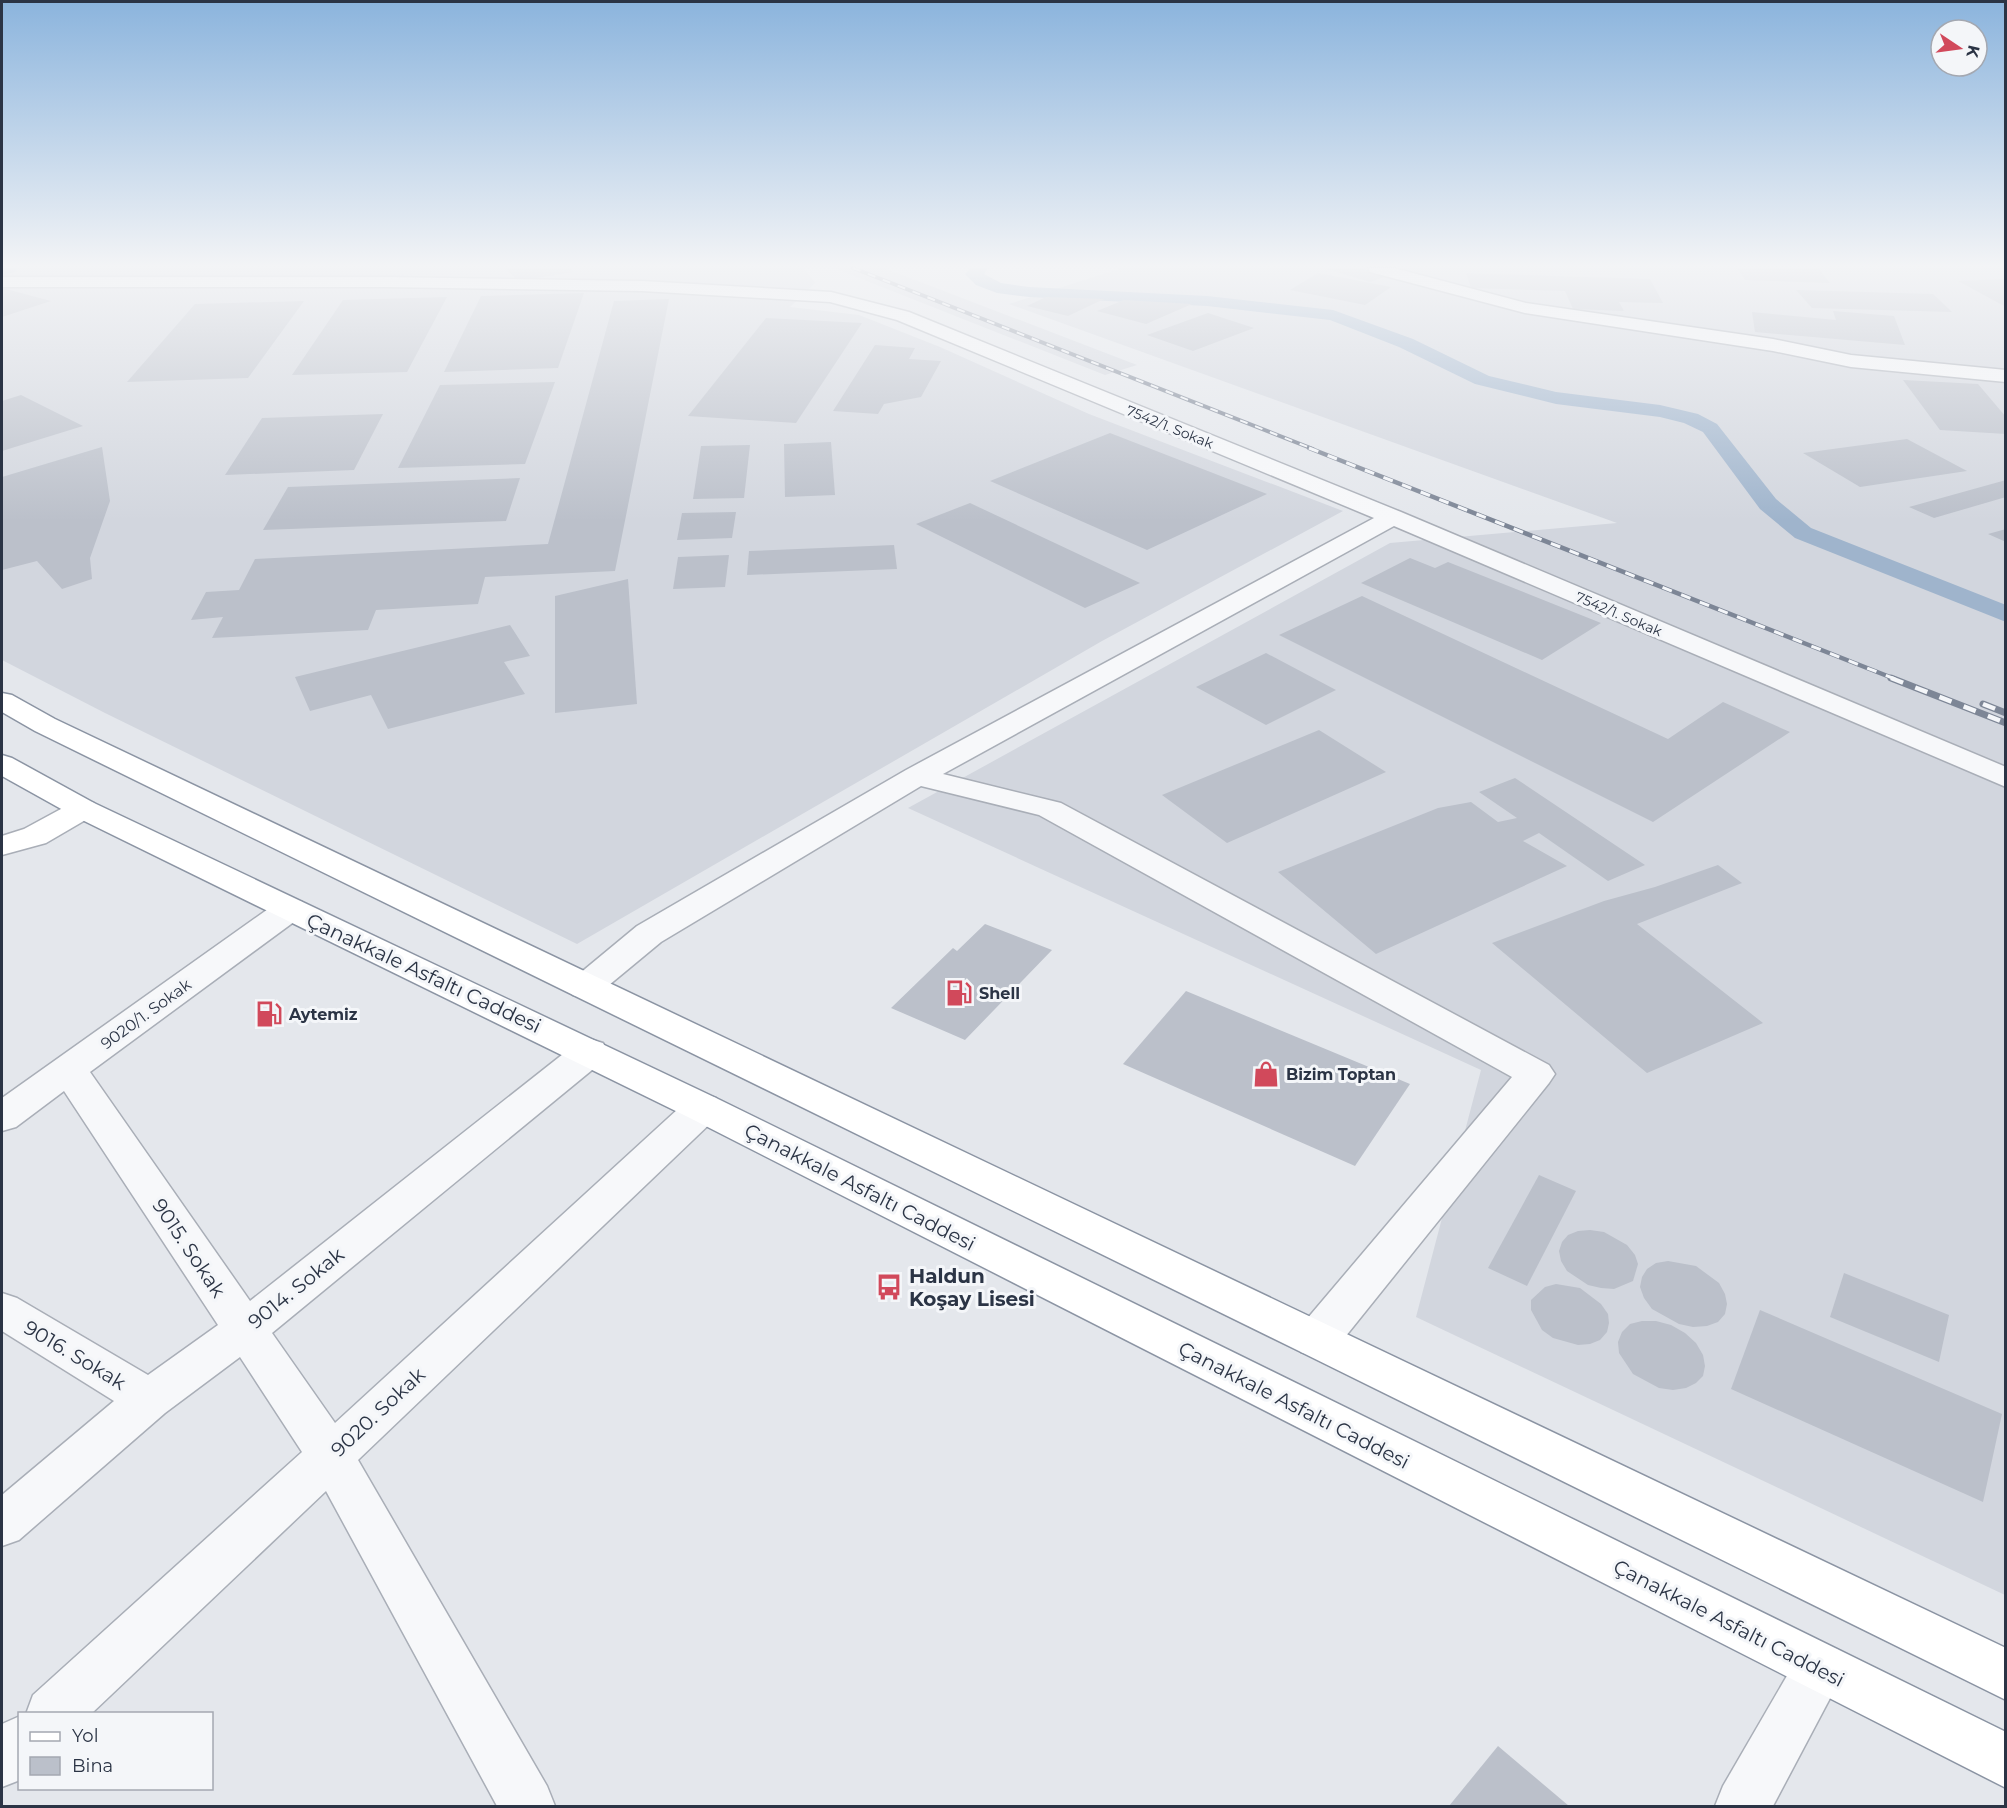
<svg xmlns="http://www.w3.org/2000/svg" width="2007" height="1808" viewBox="0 0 2007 1808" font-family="Montserrat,sans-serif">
	<rect width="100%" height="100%" fill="#e4e7ec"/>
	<!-- built -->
	<g fill="#d2d6de">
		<polygon points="16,268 804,268 815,283 790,307 859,315 940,347 1089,414 1343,511 1102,641 577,944 105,713 2,660 2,272"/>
		<polygon points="834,268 884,268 1137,365 1105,375"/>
		<polygon points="1122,268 2005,268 2005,1595 1416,1317 1481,1070 908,808 1390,543 1617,523 1009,304"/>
	</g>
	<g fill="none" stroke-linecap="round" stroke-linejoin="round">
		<!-- canal -->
		<g fill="#9fb4cc" fill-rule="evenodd">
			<polygon points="2,268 17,268 15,272 2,275"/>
			<polygon points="971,268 988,268 984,274 1001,283 1029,287 1207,296 1333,310 1413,339 1489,376 1556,392 1660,405 1698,414 1717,424 1776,499 1811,528 2006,605 2006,622 1795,538 1760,509 1703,432 1684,423 1660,417 1556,404 1475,384 1399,347 1330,320 1207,306 1029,297 997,293 976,285 965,274"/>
		</g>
	</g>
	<!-- building -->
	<g fill="#bbc0ca">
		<polygon points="505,268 569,268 574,272 518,281"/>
		<polygon points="1323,268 1359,268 1388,276 1370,282"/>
		<polygon points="1737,268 1818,268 1830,283 1745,280"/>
		<polygon points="1318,273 1365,282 1391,287 1365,305 1290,290"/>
		<polygon points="1466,273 1650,279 1663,303 1619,302 1624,311 1573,309 1565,291 1471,288"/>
		<polygon points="2006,279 2006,307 1958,281"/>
		<polygon points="2,288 51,301 2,317"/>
		<polygon points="1796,290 1933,294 1952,312 1812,308"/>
		<polygon points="584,293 558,368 444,372 481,296"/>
		<polygon points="447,297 407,372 292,375 343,300"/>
		<polygon points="1046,297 1104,299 1068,316 1027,306"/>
		<polygon points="669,299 615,571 485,577 478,604 376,610 368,630 212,638 223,617 191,620 206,592 239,590 255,559 548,544 614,301"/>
		<polygon points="1124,300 1192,304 1146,324 1097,311"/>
		<polygon points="304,301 248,378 127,382 195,304"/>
		<polygon points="1833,311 1894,316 1905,345 1755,332 1752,312 1836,320"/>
		<polygon points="1208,313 1254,328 1193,351 1147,335"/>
		<polygon points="766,318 862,323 796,423 688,416"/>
		<polygon points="875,345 915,348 909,359 941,361 921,397 884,404 878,414 833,411"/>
		<polygon points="1903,380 1978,384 2006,417 2006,434 1940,430"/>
		<polygon points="555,382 525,464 398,468 440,385"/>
		<polygon points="21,395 83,426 2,451 2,401"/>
		<polygon points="383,414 354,470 225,475 262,418"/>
		<polygon points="1110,433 1267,494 1147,550 990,481"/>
		<polygon points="1907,439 1967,471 1860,487 1803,453"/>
		<polygon points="831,442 835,495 785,497 784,444"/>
		<polygon points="750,445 744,498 693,499 701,446"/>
		<polygon points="102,447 110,501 90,558 92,579 62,589 37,561 2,570 2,477"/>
		<polygon points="520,478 506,521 263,530 288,487"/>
		<polygon points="2006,480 2006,497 1934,518 1909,507"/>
		<polygon points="970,503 1140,583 1085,608 916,524"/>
		<polygon points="736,512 732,538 677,540 682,513"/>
		<polygon points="2006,529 2006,542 1988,534"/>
		<polygon points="894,545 897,569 747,575 749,551"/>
		<polygon points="729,555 725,587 673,589 678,557"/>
		<polygon points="1410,558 1435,568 1448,562 1601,623 1542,660 1361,583"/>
		<polygon points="628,579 637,704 555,713 555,596"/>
		<polygon points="1362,596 1668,739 1723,702 1790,732 1653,822 1279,635"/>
		<polygon points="510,625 530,656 504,662 525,694 388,729 371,695 310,711 295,677"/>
		<polygon points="1266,653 1336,690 1266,725 1196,687"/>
		<polygon points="1319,730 1386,772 1227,843 1162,795"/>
		<polygon points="1515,778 1645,865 1608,881 1539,833 1523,841 1567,866 1376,954 1278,872 1438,808 1471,802 1498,822 1517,818 1479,792"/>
		<polygon points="1718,865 1742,883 1637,924 1763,1023 1647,1073 1492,943 1604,901 1655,887"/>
		<polygon points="985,924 1052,950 965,1040 891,1008 953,948 957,951"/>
		<polygon points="1186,991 1410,1084 1355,1166 1123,1064"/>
		<polygon points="1539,1175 1576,1191 1527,1286 1488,1268"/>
		<polygon points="1590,1230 1604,1232 1627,1245 1635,1255 1638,1264 1633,1281 1614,1289 1601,1288 1588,1285 1567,1271 1561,1261 1559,1251 1562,1242 1568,1235 1578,1231"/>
		<polygon points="1668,1261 1696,1266 1719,1283 1725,1294 1727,1304 1725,1314 1718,1322 1707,1326 1693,1327 1679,1324 1652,1309 1644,1298 1640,1287 1642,1277 1647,1269 1656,1263"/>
		<polygon points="1844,1273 1949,1315 1939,1362 1830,1317"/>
		<polygon points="1556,1284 1580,1288 1601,1304 1608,1314 1609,1323 1607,1332 1600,1340 1590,1344 1578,1345 1553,1338 1542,1330 1531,1310 1531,1300 1545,1287"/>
		<polygon points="1760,1310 2002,1414 1983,1502 1731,1389"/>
		<polygon points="1642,1321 1656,1321 1671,1325 1685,1333 1696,1343 1703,1355 1705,1366 1703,1376 1696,1383 1686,1388 1673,1390 1659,1388 1633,1374 1619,1353 1618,1342 1622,1332 1630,1324"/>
		<polygon points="1498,1746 1569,1806 1449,1806"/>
	</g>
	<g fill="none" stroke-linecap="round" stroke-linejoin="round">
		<!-- street casing -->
		<g stroke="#a9aeb7" stroke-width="3">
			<g id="street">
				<polygon points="1368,268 1394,268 1526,303 1773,339 1851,355 2006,370 2006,382 1851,367 1773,351 1525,313 1370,272"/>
				<polygon points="2,277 386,277 642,281 831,292 909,312 1401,512 2006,767 2006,787 1394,526 943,774 1061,803 1549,1065 1555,1074 1549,1083 1333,1352 1317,1357 1301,1352 1295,1339 1301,1326 1512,1077 1039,815 921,786 661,942 597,995 585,998 573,995 567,987 573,979 637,926 906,770 1374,518 897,320 830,302 642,291 386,287 2,287"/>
				<polygon points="290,899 302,902 307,909 302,916 90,1072 250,1301 577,1043 590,1039 603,1043 608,1052 603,1061 272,1333 335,1423 690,1098 703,1094 716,1098 722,1108 716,1118 358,1460 547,1786 555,1806 497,1806 326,1491 91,1714 26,1714 33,1695 302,1452 240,1357 165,1413 19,1540 2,1546 2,1495 114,1401 2,1331 2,1293 17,1298 148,1375 218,1325 64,1091 16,1127 2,1131 2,1098 278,902"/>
				<polygon points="1820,1643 1838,1650 1846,1668 1773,1806 1715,1806 1723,1786 1802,1650"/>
				<polygon points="20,1716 20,1780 2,1787 2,1724"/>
			</g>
		</g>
		<!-- secondary casing -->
		<g stroke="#a9aeb7" stroke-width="3">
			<polygon id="secondary" points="83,800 94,803 98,809 94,815 46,843 2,855 2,836 24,829 72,803"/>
		</g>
		<!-- highway casing -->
		<g stroke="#8b94a3" stroke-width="3">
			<g id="highway">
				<polygon points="2,693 12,695 55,719 2006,1648 2006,1700 1301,1352 35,731 2,712"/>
				<polygon points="2,755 12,758 94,803 716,1098 2006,1732 2006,1788 690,1118 72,815 2,776"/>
			</g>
		</g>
		<!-- street -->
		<use href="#street" fill="#f7f8fa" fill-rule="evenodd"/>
		<!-- secondary -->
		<use href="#secondary" fill="#fff" fill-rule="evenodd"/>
		<!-- highway -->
		<use href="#highway" fill="#fff" fill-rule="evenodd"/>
		<!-- rail-far2 casing -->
		<g stroke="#7d8696" stroke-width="4">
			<polyline id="rail-far2" points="853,268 1313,449"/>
		</g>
		<!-- rail-far1 casing -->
		<g stroke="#7d8696" stroke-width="4.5">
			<polyline id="rail-far1" points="1309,448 1895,679"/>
		</g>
		<!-- rail casing -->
		<g stroke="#7d8696" stroke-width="7">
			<g id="rail">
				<polyline points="1891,678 2006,723"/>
				<polyline points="1983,704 2006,713"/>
			</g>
		</g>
		<!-- rail-far2 -->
		<use href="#rail-far2" stroke="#f4f6f9" stroke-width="2" stroke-dasharray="8" stroke-linecap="butt"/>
		<!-- rail-far1 -->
		<use href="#rail-far1" stroke="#f4f6f9" stroke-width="3" stroke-dasharray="10" stroke-linecap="butt"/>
		<!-- rail -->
		<use href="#rail" stroke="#f4f6f9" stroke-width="4.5" stroke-dasharray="13" stroke-linecap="butt"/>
	</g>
	<!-- sky -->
	<linearGradient id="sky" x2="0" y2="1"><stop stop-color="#8bb4dd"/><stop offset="0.51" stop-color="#f3f4f6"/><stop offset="1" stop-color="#f3f4f6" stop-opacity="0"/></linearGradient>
	<rect width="2007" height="521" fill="url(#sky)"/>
	<!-- icons -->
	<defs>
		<g id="fuel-bare" transform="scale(2.07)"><path d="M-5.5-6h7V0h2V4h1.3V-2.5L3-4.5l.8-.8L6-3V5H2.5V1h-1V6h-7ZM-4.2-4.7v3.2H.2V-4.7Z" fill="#d1495b" stroke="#f4f6f9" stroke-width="2.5" paint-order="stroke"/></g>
		<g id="shop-bare" transform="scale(2.07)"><path d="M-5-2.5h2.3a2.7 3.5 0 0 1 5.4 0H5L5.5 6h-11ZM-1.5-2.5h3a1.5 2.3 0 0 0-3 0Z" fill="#d1495b" stroke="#f4f6f9" stroke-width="2.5" paint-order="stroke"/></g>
		<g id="bus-bare" transform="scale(2.07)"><path d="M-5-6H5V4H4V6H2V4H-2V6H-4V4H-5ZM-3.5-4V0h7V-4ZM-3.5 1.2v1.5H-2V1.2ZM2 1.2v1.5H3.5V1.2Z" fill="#d1495b" stroke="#f4f6f9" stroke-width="2.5" paint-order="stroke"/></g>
	</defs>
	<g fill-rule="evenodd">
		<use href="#fuel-bare" x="959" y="993"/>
		<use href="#fuel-bare" x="269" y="1014"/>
		<use href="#shop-bare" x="1266" y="1074"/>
		<use href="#bus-bare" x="889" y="1287"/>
	</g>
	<g text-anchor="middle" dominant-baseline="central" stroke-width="6" stroke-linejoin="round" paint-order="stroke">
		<!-- far-street labels -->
		<g font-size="14" fill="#2b3445" stroke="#f4f6f9">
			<text transform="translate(1170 427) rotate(22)">7542/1. Sokak</text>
			<text transform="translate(1619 614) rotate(23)">7542/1. Sokak</text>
		</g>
		<!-- poi labels -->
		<g font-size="16" font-weight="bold" fill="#2b3445" stroke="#f4f6f9" text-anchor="start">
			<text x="979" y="993">Shell</text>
			<text x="289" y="1014">Aytemiz</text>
			<text x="1286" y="1074">Bizim Toptan</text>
		</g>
		<!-- street labels -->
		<g font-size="16" fill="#2b3445" stroke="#f4f6f9">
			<text transform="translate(146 1014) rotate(-36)">9020/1. Sokak</text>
		</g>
		<!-- near-street labels -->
		<g font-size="20" fill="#2b3445" stroke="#f4f6f9">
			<text transform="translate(424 973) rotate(25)">Çanakkale Asfaltı Caddesi</text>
			<text transform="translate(860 1187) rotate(27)">Çanakkale Asfaltı Caddesi</text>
			<text transform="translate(189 1248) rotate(56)">9015. Sokak</text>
			<text transform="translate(296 1288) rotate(-39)">9014. Sokak</text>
			<text transform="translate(75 1355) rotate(31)">9016. Sokak</text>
			<text transform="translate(1294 1405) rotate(27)">Çanakkale Asfaltı Caddesi</text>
			<text transform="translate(378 1412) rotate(-43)">9020. Sokak</text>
			<text transform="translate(1729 1623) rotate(27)">Çanakkale Asfaltı Caddesi</text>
		</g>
		<!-- near-poi labels -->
		<g font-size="20" font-weight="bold" fill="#2b3445" stroke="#f4f6f9" text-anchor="start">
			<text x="909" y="1276">Haldun<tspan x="909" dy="23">Koşay Lisesi</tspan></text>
		</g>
	</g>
	<!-- border -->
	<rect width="2007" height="1808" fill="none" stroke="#2b3445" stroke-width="6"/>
	<!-- legend -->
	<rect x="18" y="1712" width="195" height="78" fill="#f4f6f9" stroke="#a4a8b1" stroke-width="1.5"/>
	<rect x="30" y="1732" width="30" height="9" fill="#ffffff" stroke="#a4a8b1" stroke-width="1.5"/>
	<text x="72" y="1742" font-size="18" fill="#2b3445">Yol</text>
	<rect x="30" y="1757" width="30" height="18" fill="#bbc0ca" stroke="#a4a8b1" stroke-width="1.5"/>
	<text x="72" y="1772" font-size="18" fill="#2b3445">Bina</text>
	<!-- north arrow -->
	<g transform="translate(1959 48) rotate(103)"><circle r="28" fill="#f4f6f9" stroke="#a4a8b1" stroke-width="1.5"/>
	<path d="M0-4.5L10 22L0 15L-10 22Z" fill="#d1495b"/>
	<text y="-9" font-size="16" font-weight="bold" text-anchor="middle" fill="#2b3445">K</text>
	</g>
</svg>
